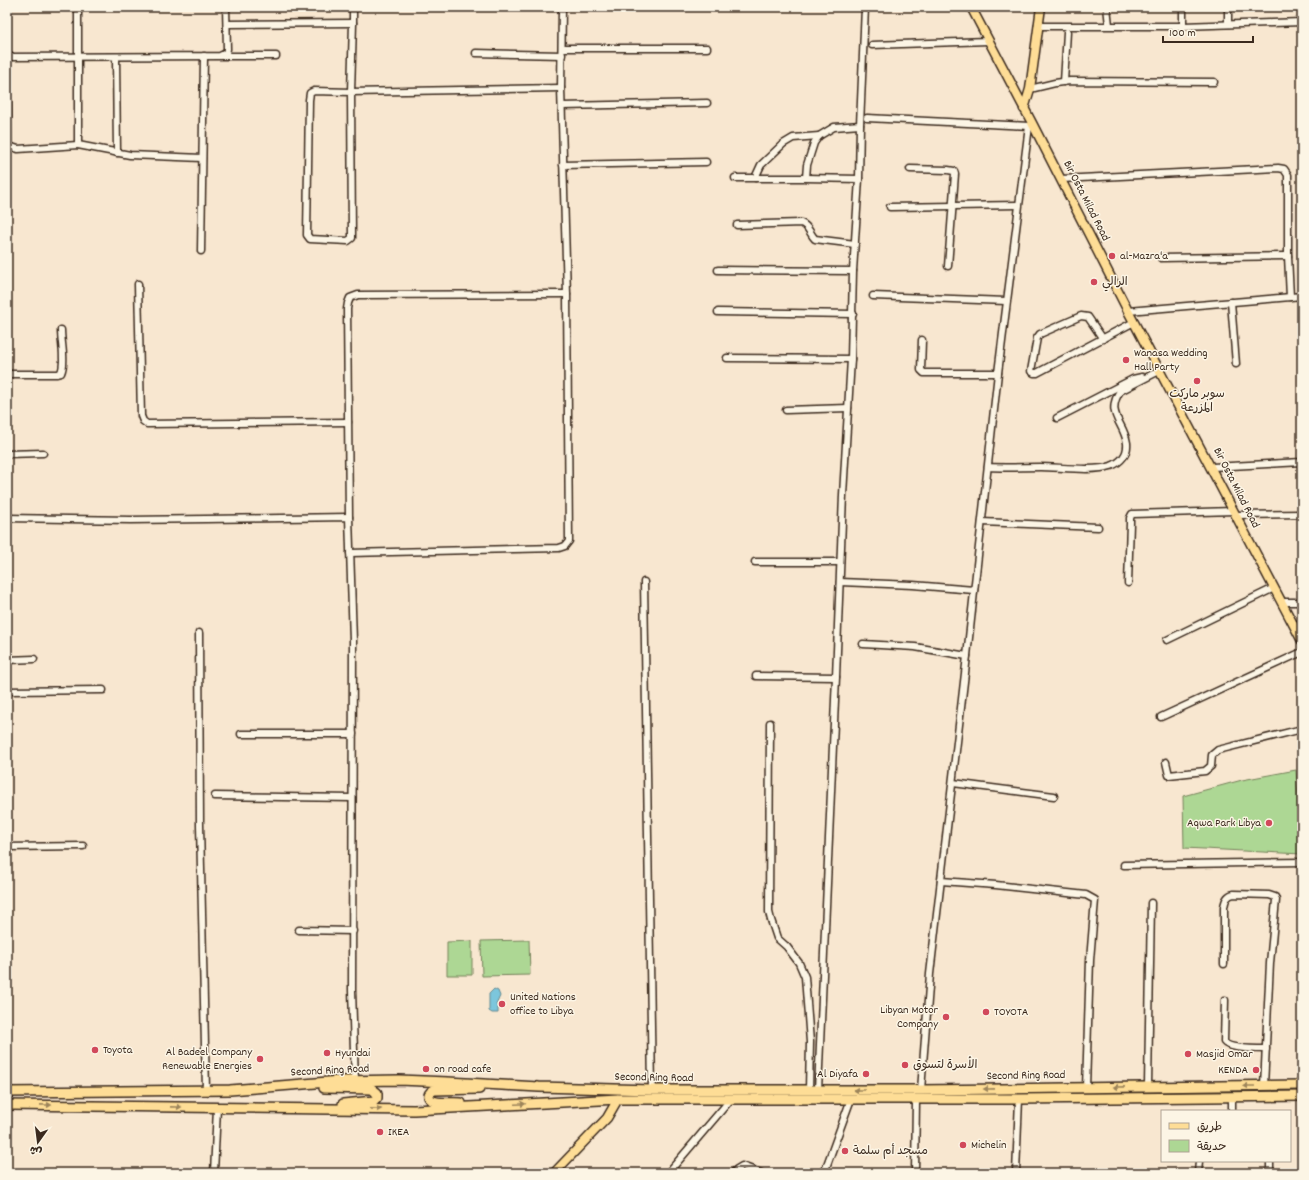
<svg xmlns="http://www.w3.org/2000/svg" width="1309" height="1180" viewBox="0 0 1309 1180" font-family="Dekko,'Playpen Sans Arabic',sans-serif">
	<rect width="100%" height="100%" fill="#f8e7d0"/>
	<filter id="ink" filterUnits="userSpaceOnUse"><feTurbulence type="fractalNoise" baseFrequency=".025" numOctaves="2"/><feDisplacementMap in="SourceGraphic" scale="8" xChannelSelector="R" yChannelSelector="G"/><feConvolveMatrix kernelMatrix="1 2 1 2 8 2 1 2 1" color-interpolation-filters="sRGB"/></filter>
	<g filter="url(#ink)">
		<!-- green -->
		<g fill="#add794" stroke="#748059">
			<polygon points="1296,770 1302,854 1184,848 1183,796 1242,780"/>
			<polygon points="529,940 530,975 482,976 481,941"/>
			<polygon points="472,941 472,975 447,975 447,942"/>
		</g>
		<!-- water -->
		<polygon fill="#7cc6dc" stroke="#628890" points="494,989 498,991 500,996 496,1005 498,1007 498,1013 492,1013 489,1011 489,994"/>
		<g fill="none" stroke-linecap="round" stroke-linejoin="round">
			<!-- minor casing -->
			<g stroke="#3b2a1e" stroke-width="9">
				<g id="minor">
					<polyline points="78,7 78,145 130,155 202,158"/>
					<polyline points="353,7 353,23 351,92 352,238 348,241 310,239 307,235 309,100 310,93 314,91 351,92 561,88"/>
					<polyline points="1107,7 1109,25"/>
					<polyline points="1183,7 1183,26"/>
					<polyline points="227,24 353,23"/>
					<polyline points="1228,24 1228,7"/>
					<polyline points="1039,26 1183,26 1302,22"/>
					<polyline points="872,45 988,41"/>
					<polyline points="562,48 707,48"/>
					<polyline points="476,53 562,55"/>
					<polyline points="222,56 276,56"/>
					<polyline points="7,57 220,56 226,53 227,49 226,7"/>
					<polyline points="7,57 8,143 9,146 18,149 78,145"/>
					<polyline points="116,57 117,153"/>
					<polyline points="1064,82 1067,32"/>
					<polyline points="1030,89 1055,83 1070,81 1214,82"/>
					<polyline points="562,106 707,103"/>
					<polyline points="867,118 1029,126"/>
					<polyline points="563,165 706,162"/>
					<polyline points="910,169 948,170 954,171 955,174 948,266"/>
					<polyline points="735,178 806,178 859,179"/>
					<polyline points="755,178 761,165 783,144 793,138 819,136"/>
					<polyline points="806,178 807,165 814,143 819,136 834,127 860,125"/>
					<polyline points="1061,179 1278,168 1284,169 1288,175 1288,256 1290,297"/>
					<polyline points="890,207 1018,205"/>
					<path d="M737,225l64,-2c8,3 8,10 14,16l40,5"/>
					<polyline points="201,251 204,56"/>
					<polyline points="1161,258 1288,256"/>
					<polyline points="718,270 853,271"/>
					<polyline points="138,284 141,416 143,421 147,424 348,422"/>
					<polyline points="873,296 1006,301"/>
					<polyline points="1231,302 1236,364"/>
					<polyline points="1128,311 1302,296"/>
					<polyline points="718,312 853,314"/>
					<polyline points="1103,339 1088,317 1081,316 1040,334 1037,338 1031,371 1034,373 1037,373 1134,322"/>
					<polyline points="922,340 921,370 924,373 998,373"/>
					<polyline points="727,358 851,359"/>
					<path d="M7,374h50l4,-1c5,-12 0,-30 0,-43"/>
					<polyline points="786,410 848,408"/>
					<polyline points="1057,418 1133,379 1142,377"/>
					<polyline points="7,454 43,453"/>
					<path d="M988,467c17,1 35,0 52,0 19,0 53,5 71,-1 10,-4 17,-12 16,-23 -3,-21 -22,-29 -7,-52l41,-21"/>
					<polyline points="1212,467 1302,462"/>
					<polyline points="1236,515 1302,514"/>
					<polyline points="349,517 347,309 348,303 350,298 358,295 567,294"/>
					<polyline points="7,518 131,520 349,517 353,641 352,990 355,1081"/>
					<polyline points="982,522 1098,527"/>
					<polyline points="350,553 559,548 565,546 569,541 567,294 561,88 562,7"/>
					<polyline points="755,562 840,562"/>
					<polyline points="644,582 652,1090"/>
					<polyline points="840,582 913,585 974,590"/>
					<polyline points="1128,583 1130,523 1130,518 1132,514 1234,511"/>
					<polyline points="1282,602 1302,602"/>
					<polyline points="199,633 200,825 206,1090"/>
					<polyline points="1167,640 1274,588"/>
					<polyline points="863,644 915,647 967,656"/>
					<polyline points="7,660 34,659"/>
					<polyline points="756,676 836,677"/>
					<polyline points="7,691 103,690"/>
					<polyline points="1161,717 1302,652"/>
					<polyline points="770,723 769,912 771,920 777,938 787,947 799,963 805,977 810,1042 809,1090"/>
					<polyline points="241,734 353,734"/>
					<polyline points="1166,762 1169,775 1205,771 1211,766 1212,755 1218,750 1302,729"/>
					<polyline points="953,783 1054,796"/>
					<polyline points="215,796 352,798"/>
					<polyline points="7,847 83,846"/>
					<polyline points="1124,865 1302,862"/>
					<polyline points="941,881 996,885 1086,895 1095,900 1090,960 1086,1088"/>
					<polyline points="299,930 353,931"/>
					<path d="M1224,964v-57c1,-7 3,-12 10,-13l35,1 6,2 1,3 -6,63 -6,123"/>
					<path d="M1225,1000l-1,42c5,7 32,7 42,7"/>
					<polyline points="1148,1086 1151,903"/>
					<polyline points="818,1090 836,677 843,495 851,359 853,271 859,179 860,125 865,7"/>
					<polyline points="921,1090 930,974 967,656 998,373 1029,126 1032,123"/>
					<polyline points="1232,1111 1232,1096"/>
					<polyline points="214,1173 217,1108"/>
					<polyline points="668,1173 731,1099"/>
					<polyline points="733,1173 737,1169 742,1166 761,1173"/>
					<polyline points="824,1173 851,1099"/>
					<polyline points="915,1173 916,1100"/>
					<polyline points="1016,1173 1019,1099"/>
					<polyline points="1198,1173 1199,1161"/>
					<polyline points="1270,1173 1270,1161"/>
				</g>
			</g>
			<!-- major casing -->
			<g stroke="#3b2a1e" stroke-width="11">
				<g id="major">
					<polyline points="971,7 1032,123 1128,311 1302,641"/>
					<polyline points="1024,109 1030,89 1041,7"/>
					<polyline points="554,1173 607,1118 618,1099"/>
				</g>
			</g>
			<!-- highway casing -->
			<g stroke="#3b2a1e" stroke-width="12">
				<g id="highway">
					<polyline points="324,1088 372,1089 377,1093 377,1098 374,1101 343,1104"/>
					<polyline points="7,1092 230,1090 340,1081 399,1080 448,1082 539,1087 652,1090 921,1090 1302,1085"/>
					<path d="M461,1103c-7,-1 -29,2 -32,-6 -1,-4 2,-5 5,-7l45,-1"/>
					<polyline points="7,1105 414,1110 618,1099 1019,1099 1302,1096"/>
				</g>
			</g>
			<!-- minor -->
			<use href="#minor" stroke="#fcf5e5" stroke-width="6"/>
			<!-- major -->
			<use href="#major" stroke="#fedd96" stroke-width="8"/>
			<!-- highway -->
			<use href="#highway" stroke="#fedd96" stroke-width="9"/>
		</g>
		<!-- one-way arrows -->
		<defs><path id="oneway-solid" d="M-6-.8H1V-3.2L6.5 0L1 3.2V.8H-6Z"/></defs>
		<g fill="#9c845a">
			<use href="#oneway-solid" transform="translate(1249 1086) rotate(180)"/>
			<use href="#oneway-solid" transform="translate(1119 1087) rotate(179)"/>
			<use href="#oneway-solid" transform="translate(989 1089) rotate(179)"/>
			<use href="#oneway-solid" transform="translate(859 1090) rotate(180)"/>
			<use href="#oneway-solid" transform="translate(520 1104) rotate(-3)"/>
			<use href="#oneway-solid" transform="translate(46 1105) rotate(1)"/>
			<use href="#oneway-solid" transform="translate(176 1107) rotate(1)"/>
			<use href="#oneway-solid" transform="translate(376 1109) rotate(1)"/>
		</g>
	</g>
	<!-- markers -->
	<g fill="#d1495b" stroke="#fcf5e5" stroke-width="1.5">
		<circle cx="1112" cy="256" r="4"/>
		<circle cx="1094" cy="282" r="4"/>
		<circle cx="1126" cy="360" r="4"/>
		<circle cx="1197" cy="381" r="4"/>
		<circle cx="1269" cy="823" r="4"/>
		<circle cx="502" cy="1004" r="4"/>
		<circle cx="986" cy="1012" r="4"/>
		<circle cx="946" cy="1017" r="4"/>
		<circle cx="95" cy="1050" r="4"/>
		<circle cx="327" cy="1053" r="4"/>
		<circle cx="1188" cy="1054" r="4"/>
		<circle cx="260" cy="1059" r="4"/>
		<circle cx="905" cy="1065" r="4"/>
		<circle cx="426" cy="1069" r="4"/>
		<circle cx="1256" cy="1070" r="4"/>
		<circle cx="866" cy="1074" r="4"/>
		<circle cx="380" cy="1132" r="4"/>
		<circle cx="963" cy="1145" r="4"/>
		<circle cx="845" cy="1151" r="4"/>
	</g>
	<g text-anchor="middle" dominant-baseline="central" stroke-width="3" stroke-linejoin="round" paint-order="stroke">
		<!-- street labels -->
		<g font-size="12" fill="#3b2a1e" stroke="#fcf5e5">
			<text transform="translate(1086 201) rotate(63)">Bir Osta Milad Road</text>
			<text transform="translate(1236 488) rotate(63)">Bir Osta Milad Road</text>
			<text transform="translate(330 1071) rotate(-3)">Second Ring Road</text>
			<text transform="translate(1026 1076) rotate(-1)">Second Ring Road</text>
			<text transform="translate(654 1078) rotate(1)">Second Ring Road</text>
		</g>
		<!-- poi labels -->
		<g font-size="12" fill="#3b2a1e" stroke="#fcf5e5" text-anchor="start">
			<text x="1120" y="256">al-Mazra'a</text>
			<text x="1102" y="282">الرالي</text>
			<text x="1134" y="353">Wanasa Wedding<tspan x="1134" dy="14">Hall Party</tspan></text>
			<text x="1197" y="394" text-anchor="middle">سوبر ماركت<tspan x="1197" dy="14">المزرعة</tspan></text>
			<text x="1261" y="823" text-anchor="end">Aqwa Park Libya</text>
			<text x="510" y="997">United Nations<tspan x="510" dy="14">office to Libya</tspan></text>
			<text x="938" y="1010" text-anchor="end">Libyan Motor<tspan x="938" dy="14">Company</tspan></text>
			<text x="994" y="1012">TOYOTA</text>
			<text x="103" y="1050">Toyota</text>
			<text x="252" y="1052" text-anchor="end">Al Badeel Company<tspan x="252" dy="14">Renewable Energies</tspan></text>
			<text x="335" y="1053">Hyundai</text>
			<text x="1196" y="1054">Masjid Omar</text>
			<text x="913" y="1065">الأسرة لتسوق</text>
			<text x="434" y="1069">on road cafe</text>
			<text x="1248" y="1070" text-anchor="end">KENDA</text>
			<text x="858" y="1074" text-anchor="end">Al Diyafa</text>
			<text x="388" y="1132">IKEA</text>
			<text x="971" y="1145">Michelin</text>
			<text x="853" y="1151">مسجد أم سلمة</text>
		</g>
	</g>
	<!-- margin -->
	<rect width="1309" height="1180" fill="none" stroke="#fcf5e5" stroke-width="24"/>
	<rect x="12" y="12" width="1285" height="1156" fill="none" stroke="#3b2a1e" stroke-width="1.5" filter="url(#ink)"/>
	<!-- legend -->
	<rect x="1161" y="1110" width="130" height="52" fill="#fcf5e5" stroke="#afa495"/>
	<rect x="1169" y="1123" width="20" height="6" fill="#fedd96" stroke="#afa495"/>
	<text x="1197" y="1130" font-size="12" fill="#3b2a1e">طريق</text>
	<rect x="1169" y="1140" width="20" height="12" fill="#add794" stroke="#afa495"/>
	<text x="1197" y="1150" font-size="12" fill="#3b2a1e">حديقة</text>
	<!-- north arrow -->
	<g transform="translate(38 1142) rotate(194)" stroke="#fcf5e5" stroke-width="3" paint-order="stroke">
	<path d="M0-3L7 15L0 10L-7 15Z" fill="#3b2a1e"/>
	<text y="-6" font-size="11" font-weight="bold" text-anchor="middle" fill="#3b2a1e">ش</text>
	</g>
	<!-- scale -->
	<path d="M1163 36v6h90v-6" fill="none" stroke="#3b2a1e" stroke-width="2"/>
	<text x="1169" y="36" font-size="12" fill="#3b2a1e" stroke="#fcf5e5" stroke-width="3" paint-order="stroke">100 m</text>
</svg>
